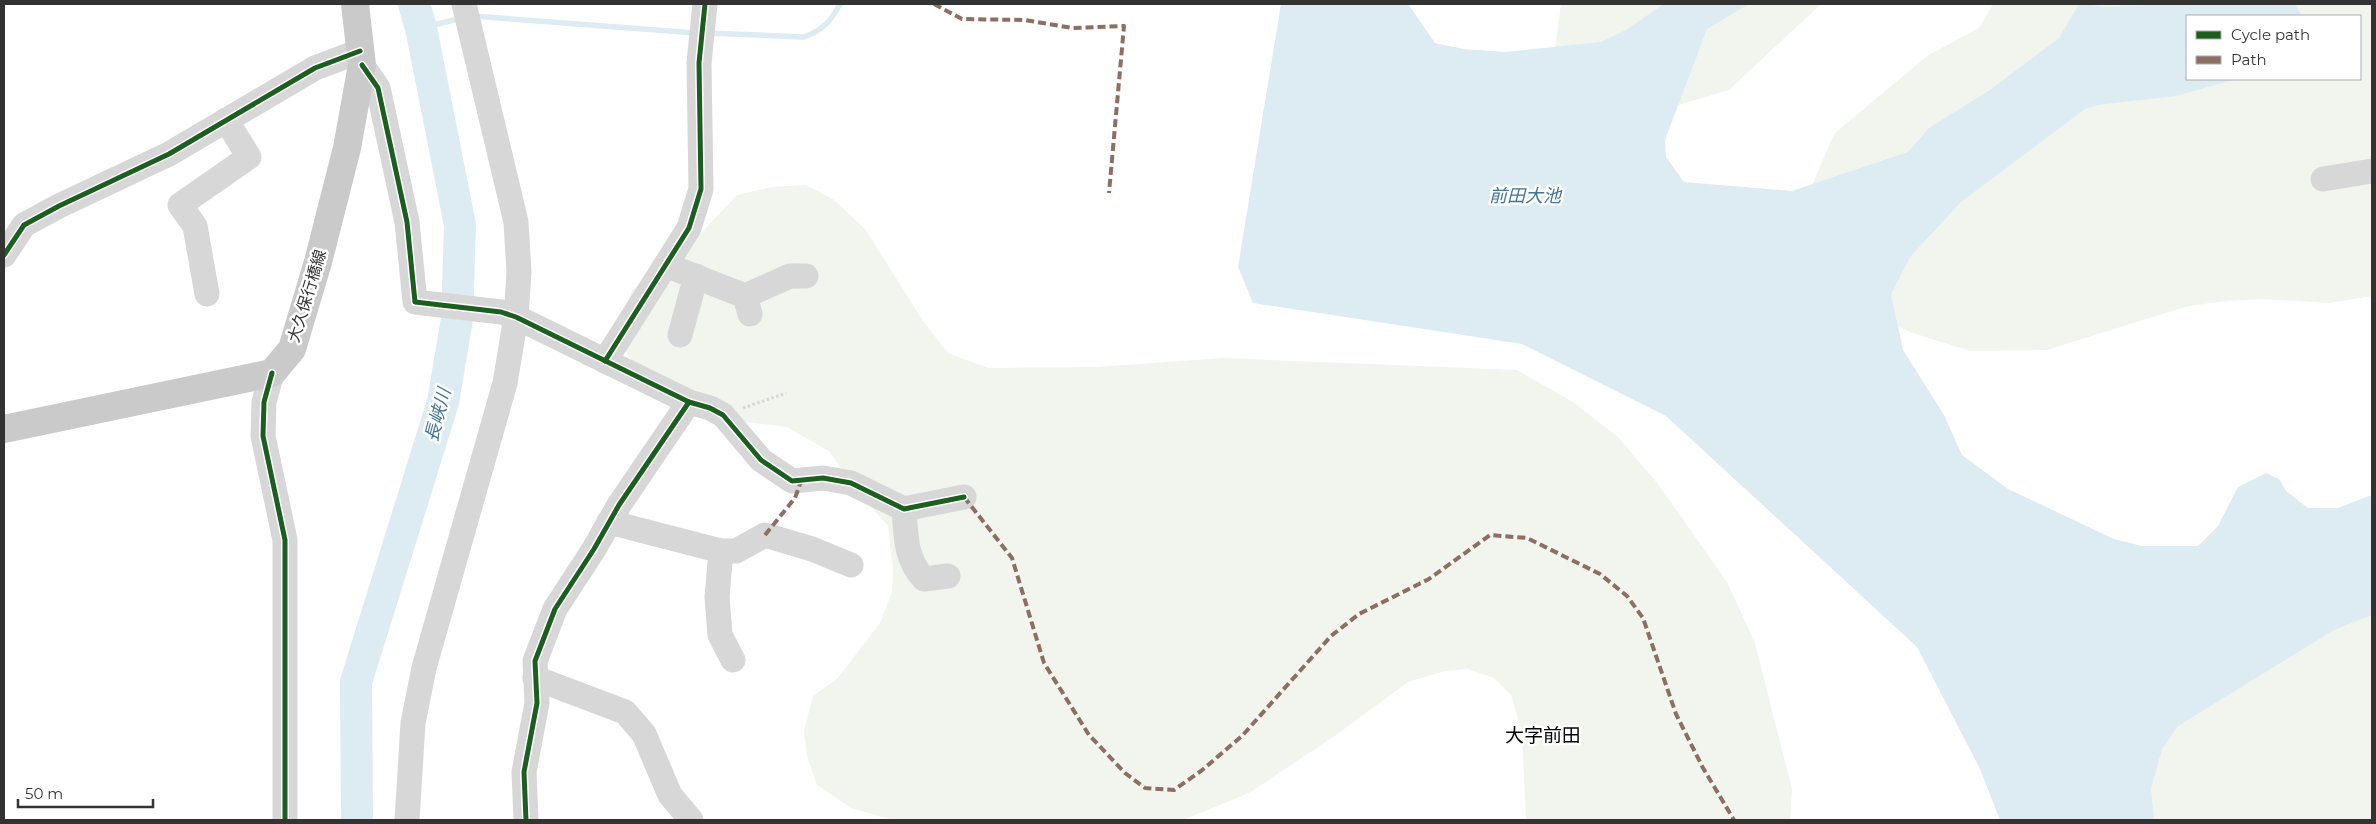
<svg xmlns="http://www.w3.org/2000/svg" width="2376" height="824" viewBox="0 0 2376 824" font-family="Montserrat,'Noto Sans JP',sans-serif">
	<rect width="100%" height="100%" fill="#fff"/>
	<!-- green -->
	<g fill="#f1f5ed" fill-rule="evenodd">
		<polygon points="1561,4 1821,4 1729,90 1648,114 1555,49"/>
		<path d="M1993,4h379v292l-42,7 -70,-4 -43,3 -32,5 -138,43 -77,1 -57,-18 -71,-30 -19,-63 -10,-57 21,-49 93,-78 52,-28zM2187,16h173v63h-173z"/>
		<polygon points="806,185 834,200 865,229 923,321 948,353 988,368 1097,367 1223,358 1517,370 1573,402 1618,437 1658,484 1727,582 1755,643 1792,789 1790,820 1526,820 1522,732 1511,695 1494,678 1468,669 1445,671 1408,682 1336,735 1249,793 1183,820 893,820 851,808 817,785 807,756 804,730 813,696 837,679 880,623 892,592 893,569 888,526 860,494 829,451 787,427 730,420 651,382 628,356 620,330 632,290 673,263 737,195 772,187"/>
		<polygon points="2372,550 2372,820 2149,820 2132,708"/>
	</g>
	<!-- water -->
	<polygon fill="#ddebf3" points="1281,4 1408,4 1435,43 1463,49 1506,52 1601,42 1626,30 1664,4 1749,4 1707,29 1665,140 1666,157 1684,182 1792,191 1908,152 1929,128 1990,90 2059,38 2079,4 2108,7 2172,4 2295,4 2302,16 2187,16 2187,79 2236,79 2176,96 2097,105 2085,109 1961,202 1910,257 1891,294 1903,350 1944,415 1962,455 2008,489 2114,539 2142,546 2198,546 2218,526 2238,487 2266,473 2279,479 2286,491 2308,508 2338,508 2372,495 2372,615 2334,630 2178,726 2162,749 2151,789 2154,820 2000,820 1980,769 1917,647 1666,416 1522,344 1253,303 1238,267"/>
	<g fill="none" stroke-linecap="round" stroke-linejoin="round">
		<!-- stream -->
		<g stroke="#ddebf3" stroke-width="5.5">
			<polyline points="473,16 696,33"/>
			<polyline points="421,28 462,18"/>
			<path d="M707,33l97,4c19,-7 27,-16 36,-33"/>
		</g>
		<!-- river -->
		<polyline stroke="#ddebf3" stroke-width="32" points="357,820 356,682 443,402 457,319 460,225 421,28 414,4"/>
		<!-- path -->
		<polyline stroke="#d6d6d6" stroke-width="3" stroke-dasharray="2.5 2.5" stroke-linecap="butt" points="743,408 786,393"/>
		<!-- minor -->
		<g stroke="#d7d7d7" stroke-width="25">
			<polyline points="362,65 378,88 407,222 415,302 501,312 516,317 689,402 710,408 723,415 761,460 792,481 823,478 851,483 904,509 964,497"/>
			<polyline points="2323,179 2372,171"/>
			<polyline points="4,255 24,225 59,206 169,154 315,68 360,51"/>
			<polyline points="666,265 745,296 750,314"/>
			<polyline points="207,294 195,226 180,205 249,157 226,120"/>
			<polyline points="745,296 790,276 806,276"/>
			<polyline points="680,335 696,276"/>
			<polyline points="605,361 689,228 701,189 699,63 705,4"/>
			<polyline points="272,373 264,402 263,436 285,540 285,820"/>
			<path d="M904,509c2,26 1,50 20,70l24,-3"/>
			<polyline points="609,522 721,551 717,597 720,635 733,660"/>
			<polyline points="721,551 736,551 765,535 812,549 851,565"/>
			<polyline points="535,678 625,712 644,734 670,795 691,820"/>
			<polyline points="407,820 413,723 424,668 505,383 516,317 519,272 516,222 464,4"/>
			<polyline points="526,820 524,772 537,703 535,661 555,609 594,549 619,505 689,402"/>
		</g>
		<!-- major -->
		<polyline stroke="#cacaca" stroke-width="28" points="4,429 272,373 292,349 318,262 347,148 362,65 355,4"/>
		<!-- quiet -->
		<g stroke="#8d6e63" stroke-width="4" stroke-dasharray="8 4" stroke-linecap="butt">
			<polyline points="934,4 962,19 1025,20 1072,28 1124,26 1109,193"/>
			<polyline points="964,497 1012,558 1044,663 1089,735 1125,773 1145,788 1174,790 1201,771 1242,736 1331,636 1359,614 1429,579 1490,535 1527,538 1600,574 1627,596 1643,618 1676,714 1703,768 1734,820"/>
			<polyline points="765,535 795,498 801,481"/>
		</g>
		<!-- cycleway casing -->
		<g stroke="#fff" stroke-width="8">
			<g id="cycleway">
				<polyline points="362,65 378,88 407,222 415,302 501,312 516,317 689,402 710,408 723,415 761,460 792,481 823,478 851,483 904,509 964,497"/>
				<polyline points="4,255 24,225 59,206 169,154 315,68 360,51"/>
				<polyline points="605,361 689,228 701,189 699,63 705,4"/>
				<polyline points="272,373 264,402 263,436 285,540 285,820"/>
				<polyline points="526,820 524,772 537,703 535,661 555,609 594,549 619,505 689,402"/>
			</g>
		</g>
		<!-- cycleway -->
		<use href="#cycleway" stroke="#1b5e20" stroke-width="5"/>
	</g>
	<g text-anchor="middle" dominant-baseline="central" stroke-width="5" stroke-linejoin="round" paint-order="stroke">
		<!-- street labels -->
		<g font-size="16" fill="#333" stroke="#fff">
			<text transform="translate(307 296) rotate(-73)">大久保行橋線</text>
		</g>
		<!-- water labels -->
		<g font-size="18" font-style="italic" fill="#3f7597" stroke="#fff">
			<text x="1525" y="196">前田大池</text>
			<text transform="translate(438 415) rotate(-75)">長峡川</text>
		</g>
		<!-- quarter labels -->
		<g font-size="19" fill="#000" stroke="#fff">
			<text x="1543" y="735">大字前田</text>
		</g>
	</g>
	<!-- border -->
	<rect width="2376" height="824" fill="none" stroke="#333333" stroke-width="10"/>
	<!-- legend -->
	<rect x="2186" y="15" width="175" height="65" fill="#ffffff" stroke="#adadad"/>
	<rect x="2196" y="31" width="25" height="8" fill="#1b5e20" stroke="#adadad"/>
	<text x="2231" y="40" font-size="15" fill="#333333">Cycle path</text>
	<rect x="2196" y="56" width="25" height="8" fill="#8d6e63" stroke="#adadad"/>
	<text x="2231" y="65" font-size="15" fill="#333333">Path</text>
	<!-- scale -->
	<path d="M18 799v8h135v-8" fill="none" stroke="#333333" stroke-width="2.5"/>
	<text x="25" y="799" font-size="15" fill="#333333" stroke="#ffffff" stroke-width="4" paint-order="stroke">50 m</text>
</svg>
